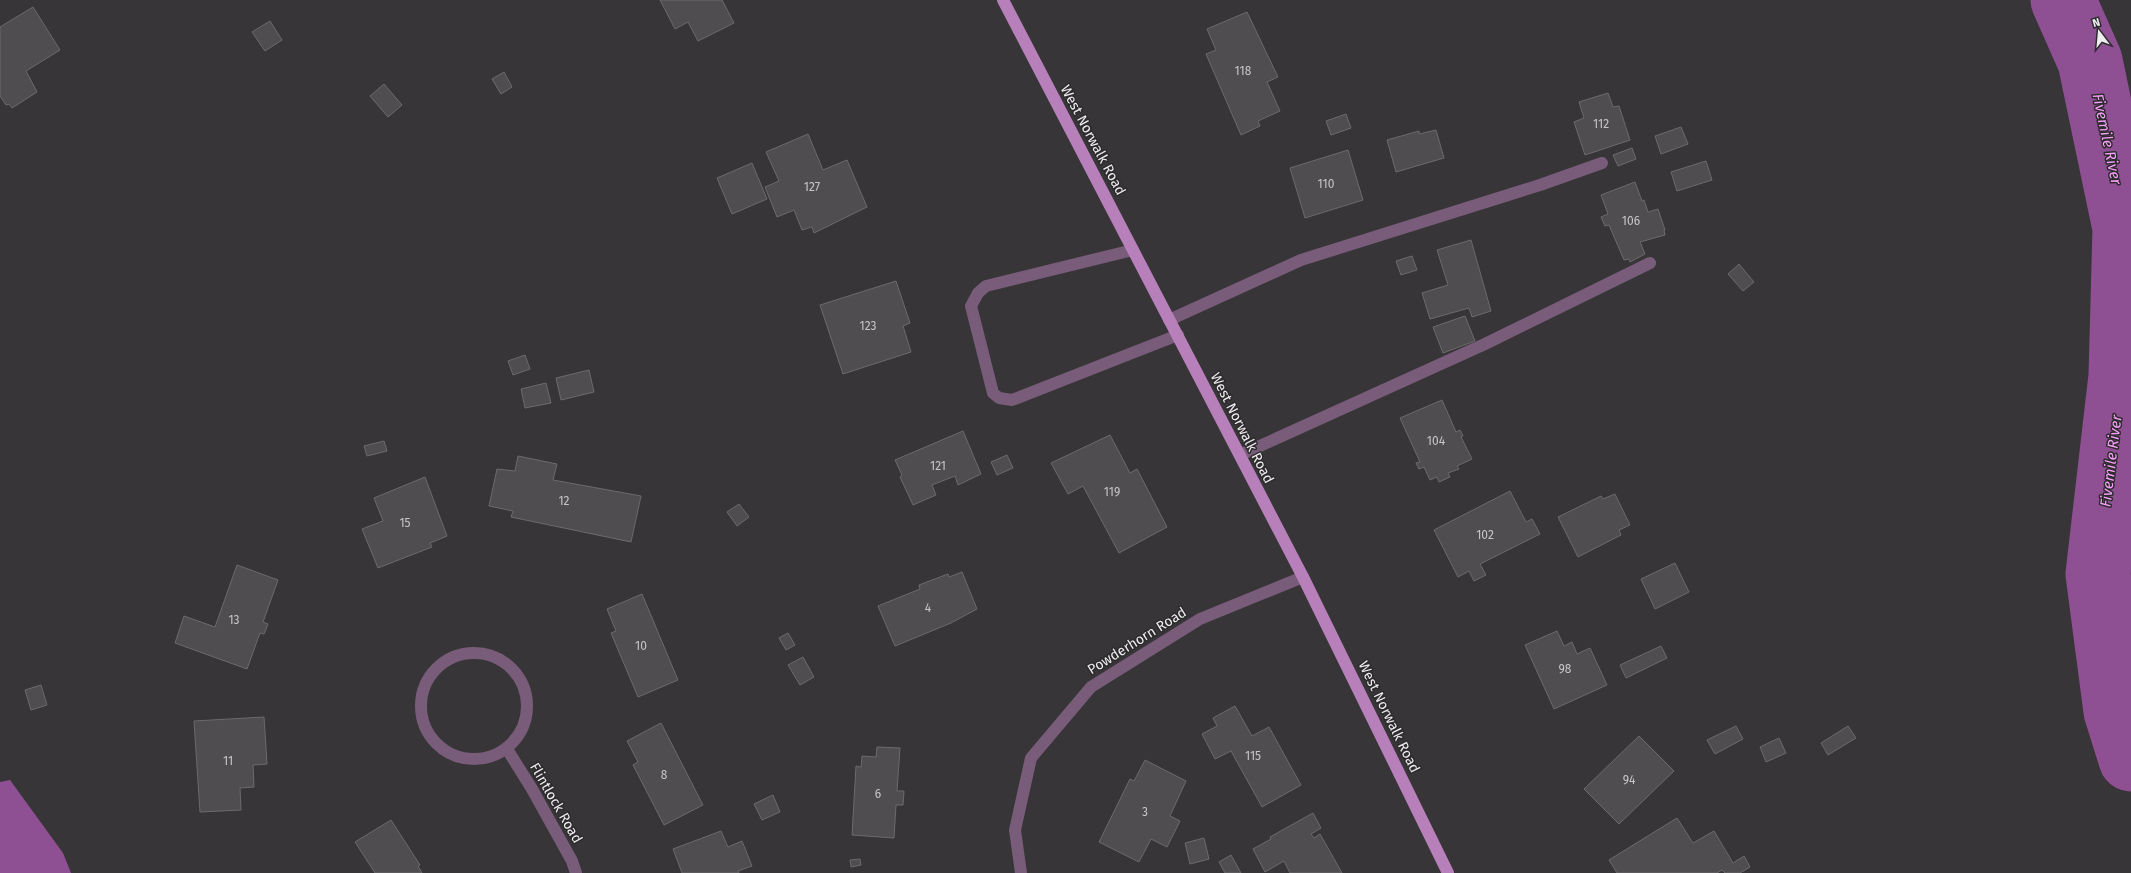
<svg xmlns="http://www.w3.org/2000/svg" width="2131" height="873" viewBox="0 0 2131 873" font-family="'Fira Sans',sans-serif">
	<rect width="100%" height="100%" fill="#373537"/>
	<!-- water -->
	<polygon fill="#8f5093" points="10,780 63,853 71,873 0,873 0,782"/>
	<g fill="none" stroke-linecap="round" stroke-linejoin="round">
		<!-- river -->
		<polyline stroke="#8f5093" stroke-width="65" points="2063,0 2090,61 2125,228 2121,376 2098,574 2116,711 2131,759"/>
	</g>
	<!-- building -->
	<g fill="#4f4d4f" stroke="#6c6a6c">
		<polygon points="660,0 722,0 734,23 698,41 688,22 675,29"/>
		<polygon points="33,7 60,50 26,71 37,92 12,108 9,104 6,105 0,96 0,27"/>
		<polygon points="1247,12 1278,77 1267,82 1280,111 1258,121 1260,126 1241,135 1206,54 1216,50 1207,29"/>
		<polygon points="270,21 282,40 265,51 252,32"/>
		<polygon points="504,72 512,87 501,94 492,79"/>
		<polygon points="384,84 402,105 388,117 370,96"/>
		<polygon points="1608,93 1613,107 1619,106 1630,140 1585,155 1574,122 1584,118 1579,102"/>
		<polygon points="1346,114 1351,128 1331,135 1326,121"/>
		<polygon points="1681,127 1688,144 1661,154 1655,136"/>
		<polygon points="1436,130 1444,158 1396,172 1387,140 1419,131 1419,134"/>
		<polygon points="808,134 823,170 847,160 867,207 814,233 812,227 802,230 794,210 777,217 765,187 779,181 766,152"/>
		<polygon points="1632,148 1636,159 1618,166 1613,155"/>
		<polygon points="1348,150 1363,200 1305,218 1290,168"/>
		<polygon points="1706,161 1712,180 1677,191 1671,172"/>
		<polygon points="752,163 767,199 732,214 717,178"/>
		<polygon points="1635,182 1642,201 1644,200 1648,212 1658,209 1665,230 1664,230 1665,235 1640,242 1645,254 1630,262 1629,259 1624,260 1609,225 1605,226 1601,217 1608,214 1601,195"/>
		<polygon points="1471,240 1491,311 1472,317 1469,308 1430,319 1422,293 1448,285 1437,250"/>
		<polygon points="1412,256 1417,270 1401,275 1396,261"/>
		<polygon points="1739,264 1754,282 1743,291 1728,274"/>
		<polygon points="896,281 910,323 903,326 911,352 843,374 820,305"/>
		<polygon points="1465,316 1475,341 1443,353 1433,327"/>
		<polygon points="525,355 530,369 513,375 508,361"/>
		<polygon points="589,370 594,392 561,400 556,378"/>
		<polygon points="546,383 551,403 525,408 521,389"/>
		<polygon points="1442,400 1456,432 1460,430 1463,436 1461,437 1472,459 1457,466 1459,469 1448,473 1450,477 1439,482 1437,477 1430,480 1424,467 1419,469 1416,463 1420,462 1400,418"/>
		<polygon points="963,431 981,474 958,485 955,476 932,485 936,495 913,505 900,477 902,475 895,460"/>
		<polygon points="1110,435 1130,473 1137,469 1167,527 1119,553 1083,486 1068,494 1051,463"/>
		<polygon points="384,441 387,451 367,456 364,446"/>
		<polygon points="1007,455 1013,468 997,475 991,462"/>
		<polygon points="518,456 557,464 553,480 641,496 631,542 511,517 513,511 489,506 497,469 515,471"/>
		<polygon points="425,477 447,536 430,543 432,547 378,568 362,529 383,521 374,498"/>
		<polygon points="1510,491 1526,522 1532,519 1540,534 1480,564 1486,575 1474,581 1469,571 1458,577 1434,530"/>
		<polygon points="1615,494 1630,525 1619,530 1621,535 1578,557 1558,517 1601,496 1603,499"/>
		<polygon points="739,504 749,517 737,526 727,512"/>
		<polygon points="1675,563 1689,592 1655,609 1641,579"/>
		<polygon points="237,565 278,580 263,622 268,624 264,634 260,633 247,669 175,643 184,616 215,627"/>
		<polygon points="962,572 977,609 951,623 895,646 878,606 920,589 919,585 948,574 949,577"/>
		<polygon points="642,594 678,680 638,697 611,633 616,631 607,609"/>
		<polygon points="1557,631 1564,646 1572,642 1577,654 1590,648 1607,685 1554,709 1525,645"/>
		<polygon points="788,633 795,645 786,650 779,638"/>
		<polygon points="1661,646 1667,658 1626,678 1620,665"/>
		<polygon points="803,657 814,677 800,685 788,665"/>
		<polygon points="41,685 47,705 31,710 25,690"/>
		<polygon points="1235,706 1252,736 1269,727 1301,785 1262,807 1231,751 1215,759 1202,734 1217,726 1213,718"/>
		<polygon points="264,717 267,764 253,765 254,787 240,788 241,810 200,812 194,721"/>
		<polygon points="661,723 703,805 664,825 633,765 638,762 627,741"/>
		<polygon points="1736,726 1743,739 1715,754 1707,740"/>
		<polygon points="1848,726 1856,738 1828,755 1821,743"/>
		<polygon points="1639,736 1674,771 1619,824 1584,789"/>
		<polygon points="1779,738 1786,753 1766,762 1760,747"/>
		<polygon points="877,747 900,748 897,791 904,791 903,805 896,805 894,838 852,835 856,766 861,767 862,756 876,757"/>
		<polygon points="1145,760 1186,781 1170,816 1180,821 1167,847 1151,839 1139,862 1099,842 1130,779 1134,781"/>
		<polygon points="773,795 780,812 762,820 754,804"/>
		<polygon points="1313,813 1321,828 1311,834 1314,838 1320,834 1342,873 1290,873 1284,861 1265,872 1253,849 1271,839 1270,837"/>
		<polygon points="1677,818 1693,843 1714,831 1733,863 1744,856 1750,867 1740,873 1725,873 1722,870 1717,873 1617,873 1609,860"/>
		<polygon points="391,820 420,865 418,866 422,873 375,873 355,842"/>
		<polygon points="721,831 728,847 742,841 752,866 738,871 739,873 682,873 673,849"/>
		<polygon points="1204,838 1209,859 1190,864 1185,843"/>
		<polygon points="1231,855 1241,873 1225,873 1219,862"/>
		<polygon points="860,859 861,865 851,867 850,860"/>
	</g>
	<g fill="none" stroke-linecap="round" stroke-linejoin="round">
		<!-- minor -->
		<g stroke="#785c79" stroke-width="12">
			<polyline points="1133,250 986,286 978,293 971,306 993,393 999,398 1012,400 1178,335"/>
			<polyline points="1169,320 1301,260 1540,185 1602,163"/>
			<polyline points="1240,455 1485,344 1650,263"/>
			<circle cx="474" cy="706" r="53"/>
			<polyline points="507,749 532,789 572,861 576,873"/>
			<polyline points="1021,873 1015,830 1031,758 1091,687 1200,619 1303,577"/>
		</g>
		<!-- major -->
		<polyline stroke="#b880ba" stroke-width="12" points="1003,0 1303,577 1448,873"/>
	</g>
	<g text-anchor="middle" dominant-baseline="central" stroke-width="3" stroke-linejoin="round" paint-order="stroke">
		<!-- number labels -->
		<g font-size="12" fill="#c7c6c7">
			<text x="1243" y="71">118</text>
			<text x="1601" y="124">112</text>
			<text x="1326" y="184">110</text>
			<text x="812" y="187">127</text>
			<text x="1631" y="221">106</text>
			<text x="868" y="326">123</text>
			<text x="1436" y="441">104</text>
			<text x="938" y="466">121</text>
			<text x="1112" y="492">119</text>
			<text x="564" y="501">12</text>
			<text x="405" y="523">15</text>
			<text x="1485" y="535">102</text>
			<text x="928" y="608">4</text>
			<text x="234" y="620">13</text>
			<text x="641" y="646">10</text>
			<text x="1565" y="669">98</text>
			<text x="1253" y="756">115</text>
			<text x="228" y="761">11</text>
			<text x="664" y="775">8</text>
			<text x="1629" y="780">94</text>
			<text x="878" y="794">6</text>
			<text x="1145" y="812">3</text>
		</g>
		<!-- street labels -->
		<g font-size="14" fill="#efeeef" stroke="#2d2b2d">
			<text transform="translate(1093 140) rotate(62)">West Norwalk Road</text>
			<text transform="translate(1242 428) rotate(63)">West Norwalk Road</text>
			<text transform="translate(1137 641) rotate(-32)">Powderhorn Road</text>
			<text transform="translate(1389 717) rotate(64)">West Norwalk Road</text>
			<text transform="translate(556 803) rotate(60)">Flintlock Road</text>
		</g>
		<!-- water labels -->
		<g font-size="15" font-style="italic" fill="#f7a1fb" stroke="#2d2b2d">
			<text transform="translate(2107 139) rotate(78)">Fivemile River</text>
			<text transform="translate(2111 461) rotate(-83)">Fivemile River</text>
		</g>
	</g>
	<!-- north arrow -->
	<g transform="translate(2099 32) rotate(344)" stroke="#2d2b2d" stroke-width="3" paint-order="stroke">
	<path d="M0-3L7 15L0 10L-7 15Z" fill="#efeeef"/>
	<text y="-6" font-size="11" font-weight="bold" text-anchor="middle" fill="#efeeef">N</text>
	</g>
</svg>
